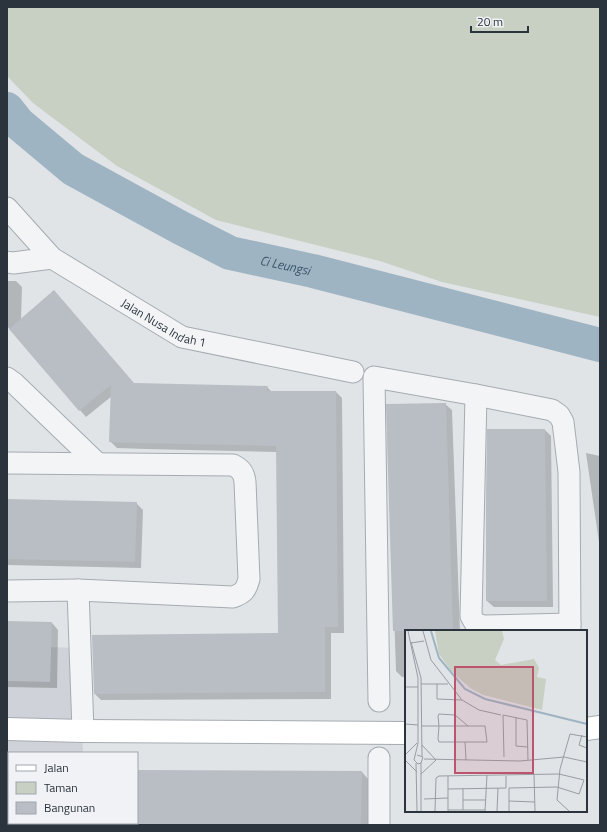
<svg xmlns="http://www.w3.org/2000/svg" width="607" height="832" viewBox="0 0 607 832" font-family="'Titillium Web',sans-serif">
	<rect width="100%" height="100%" fill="#e0e4e7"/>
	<!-- built -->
	<polygon fill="#cfd3d9" points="7,646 82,648 81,702 83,753 9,753 9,792 7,792"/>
	<!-- green -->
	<polygon fill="#c7d0c2" points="7,7 600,7 600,317 442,282 380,261 216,220 117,166 33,103 7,76"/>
	<!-- shadow -->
	<g fill="#0003">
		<polygon points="7,281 16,281 22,287 21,319 134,384 267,387 272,392 336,392 342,398 344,633 331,633 331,699 101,700 95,694 279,634 277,452 146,449 117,448 110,441 112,396 86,417 7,326"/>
		<polygon points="445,404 452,410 460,631 406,631 406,677 402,677 396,671 387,405"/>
		<polygon points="545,430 551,436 553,607 494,607 487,601"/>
		<polygon points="586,453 600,456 600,549"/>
		<polygon points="7,500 136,503 143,510 141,568 7,565"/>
		<polygon points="7,622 52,623 58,630 57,688 7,687"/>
		<polygon points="137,771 362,772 368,779 368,825 96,825 96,823 137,823"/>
		<polygon points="7,774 9,774 9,823 80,823 79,825 7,825"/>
	</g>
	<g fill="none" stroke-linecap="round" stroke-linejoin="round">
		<!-- river -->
		<path stroke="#9fb4c3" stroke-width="34" id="s1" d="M7,109l11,14 55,46 108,59 49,25 83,18 287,74"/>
	</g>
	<!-- building -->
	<g fill="#b8bec4">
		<polygon points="54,290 134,383 268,386 267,391 336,391 338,627 325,627 325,692 94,694 92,635 278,633 276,446 139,443 109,442 111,385 79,411 9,329"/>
		<polygon points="446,403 453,631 393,631 388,473 386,404"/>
		<polygon points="487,429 545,429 547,601 486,601 486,497"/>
		<polygon points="7,499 137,502 135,562 7,559"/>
		<polygon points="7,621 52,622 50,682 7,681"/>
		<polygon points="137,770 362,771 361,825 137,825"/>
	</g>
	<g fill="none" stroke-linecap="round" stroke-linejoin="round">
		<!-- street casing -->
		<g stroke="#a6abb1" stroke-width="23">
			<g id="street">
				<path id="s2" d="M7,208l45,50 130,79 171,35"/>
				<polyline points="7,262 13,263 52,258"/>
				<polyline points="7,378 14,383 97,463"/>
				<polyline points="476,395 471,616 475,623 483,626 570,624"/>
				<path d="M7,463l226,2c8,4 11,8 12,17l4,97c-3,11 -5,14 -16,18l-155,-7 -71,1"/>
				<polyline points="78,590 83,731"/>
				<polyline points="379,701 374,377 476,395 552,410 559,415 563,422 569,472 570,631"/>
				<polyline points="379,758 379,825"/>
				<polyline points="83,825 83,823"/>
			</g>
		</g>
		<!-- secondary casing -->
		<g stroke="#a6abb1" stroke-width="24">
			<g id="secondary">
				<polyline points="7,729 83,731 406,733"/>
				<polyline points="586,729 600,727"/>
			</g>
		</g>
		<!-- street -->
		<use href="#street" stroke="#f2f4f6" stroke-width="21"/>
		<!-- secondary -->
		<use href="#secondary" stroke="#fff" stroke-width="22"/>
	</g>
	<g text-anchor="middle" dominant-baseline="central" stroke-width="3.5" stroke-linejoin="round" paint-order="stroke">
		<!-- street labels -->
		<g font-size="12" fill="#2b333d" stroke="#f0f2f5">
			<text stroke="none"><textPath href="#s2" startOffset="197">Jalan Nusa Indah 1</textPath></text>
		</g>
		<!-- water labels -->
		<g font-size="13" font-style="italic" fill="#39556c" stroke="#f0f2f5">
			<text stroke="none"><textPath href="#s1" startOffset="324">Ci Leungsi</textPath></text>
		</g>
	</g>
	<!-- overview -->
	<g transform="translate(405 630)">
		<rect width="182" height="182" fill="#e0e4e7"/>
		<path d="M30,1h67l2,8 -9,21 6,5 33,-6 5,9 -2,9 9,2 -4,31 -59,-15 -13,-7 -18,-16 -13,-18z" fill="#c7d0c2"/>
		<path fill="none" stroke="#9fb4c3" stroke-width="2" d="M26,1l8,27 26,31 20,10 102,25"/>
		<path fill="none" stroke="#989da3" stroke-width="1" d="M3,1l10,47v65l-4,17 4,4 3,-1 2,-6 -6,-2M18,1l8,29 31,40 17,10 22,5M6,12l10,36 1,78M6,13l13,-2M16,54h27M32,54v15l25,1M0,57h13M111,87v29l12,1M0,94l13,1M17,96h63l2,16h-48l-1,-3 1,-13 -1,-10 1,-2 16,1 13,11M177,105l-3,10 8,3M60,112l1,18M0,125l12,-12M99,127l-1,-42 24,5 1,40M19,129l96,2 44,-4 23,5M0,130l12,12M11,133l1,48M16,144l15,-14 -14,-15M129,145l1,36M43,159l58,-1v-12M19,169l24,-1M58,170h22M104,171l26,1M43,180h37M58,180v-22M16,181v-48M30,181l1,-33 3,-2 120,-2 25,6 -5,14 -22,-7 -48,1v23M43,181v-35M80,181l2,-36M92,181l1,-23M164,181l-12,-11 3,-31 10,-35 17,3"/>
		<path fill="#be536e" fill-opacity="0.15" stroke="#be536e" stroke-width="2" d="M50,37h78v106h-78z"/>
		<rect width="182" height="182" fill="none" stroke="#2b333d" stroke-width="2"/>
	</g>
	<!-- border -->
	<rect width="607" height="832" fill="none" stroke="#2b333d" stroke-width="16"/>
	<!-- legend -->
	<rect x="8" y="752" width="130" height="72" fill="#f0f2f5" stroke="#a1a6ab"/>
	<rect x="16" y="765" width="20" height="6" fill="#ffffff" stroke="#a1a6ab"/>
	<text x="44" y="772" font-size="12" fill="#2b333d">Jalan</text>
	<rect x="16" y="782" width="20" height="12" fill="#c7d0c2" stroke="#a1a6ab"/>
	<text x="44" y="792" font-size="12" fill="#2b333d">Taman</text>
	<rect x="16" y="802" width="20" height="12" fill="#b8bec4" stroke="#a1a6ab"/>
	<text x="44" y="812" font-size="12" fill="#2b333d">Bangunan</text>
	<!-- scale -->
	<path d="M471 26v6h57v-6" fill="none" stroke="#2b333d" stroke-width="2"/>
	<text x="477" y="26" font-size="12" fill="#2b333d" stroke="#f0f2f5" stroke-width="3" paint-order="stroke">20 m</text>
</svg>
